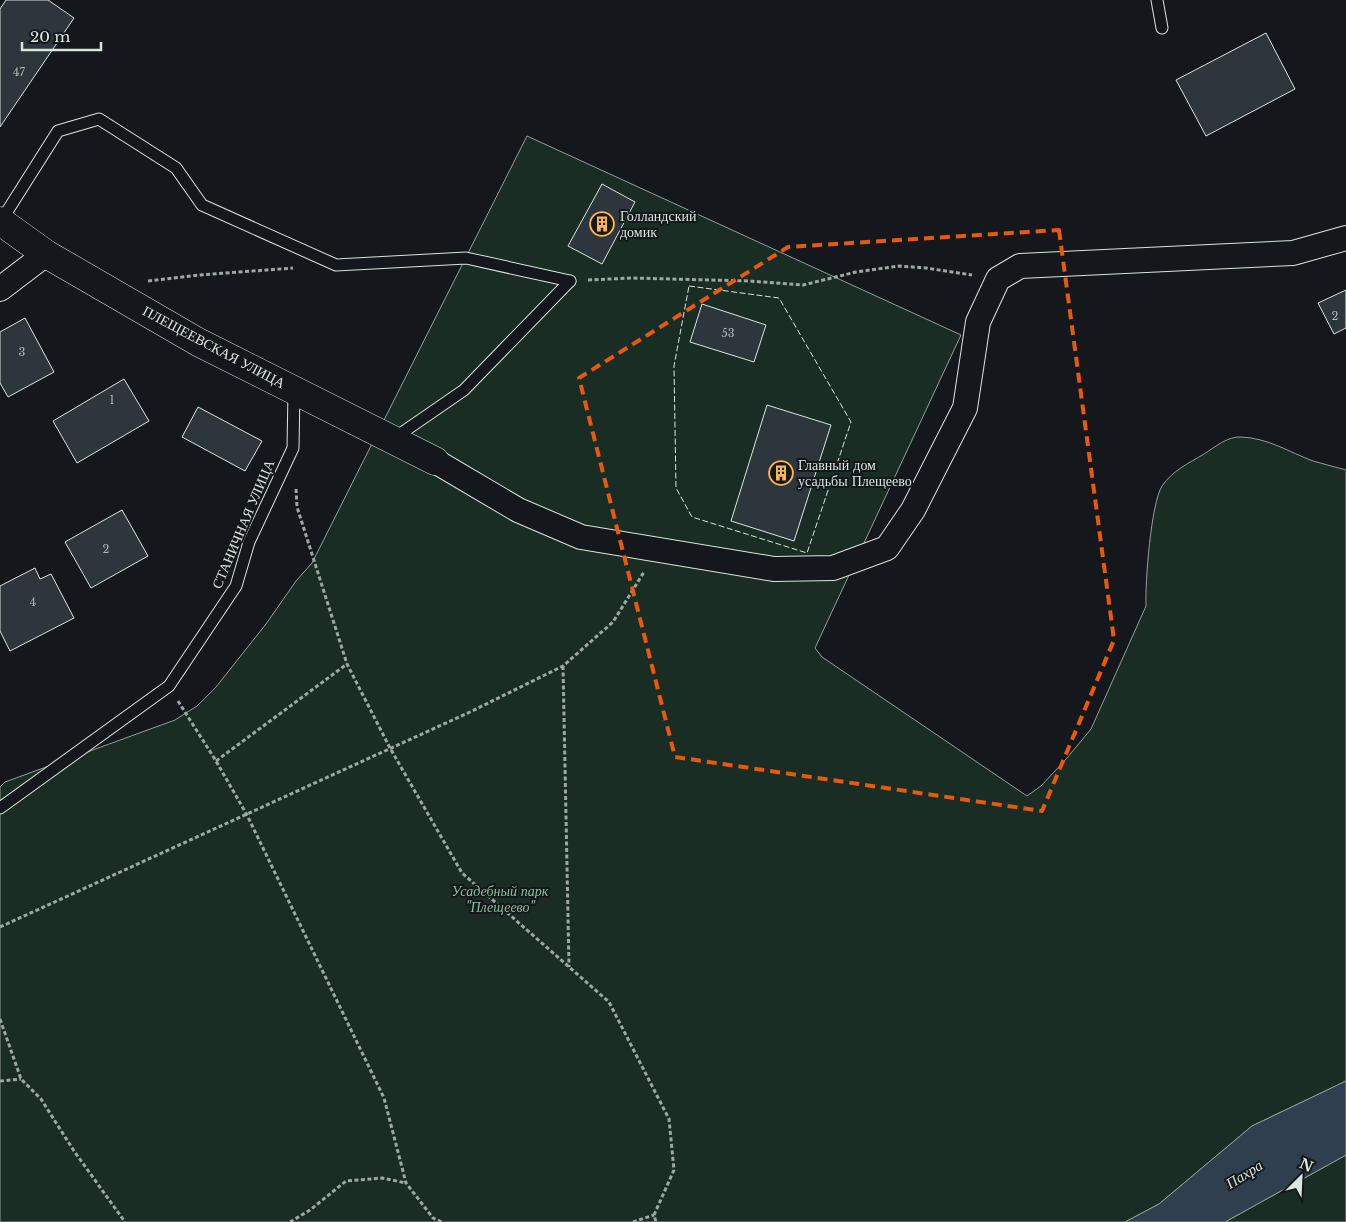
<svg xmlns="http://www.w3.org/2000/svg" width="1346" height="1222" viewBox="0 0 1346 1222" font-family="'Libre Baskerville',serif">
	<rect width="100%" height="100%" fill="#14181c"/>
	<!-- green -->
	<g fill="#1a2d24" stroke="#939e99">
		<path d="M527,136l434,199 -146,313 7,9 205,139 14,-10 26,-28 24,-29 55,-123c-1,-24 5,-102 16,-120 10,-15 27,-23 42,-32 11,-7 24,-18 37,-17 27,1 48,15 72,24 11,3 22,6 33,9v611l-94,45 -93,78 -34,18h-1125v-435l5,-5 170,-62 22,-14 19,-19 50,-63 30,-43 16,-18z"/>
		<polygon points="1346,1155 1346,1222 1225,1222"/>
	</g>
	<!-- water -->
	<polygon fill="#2f3f4d" stroke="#939e99" points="1346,1081 1346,1155 1225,1222 1125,1222 1159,1204 1252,1126"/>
	<!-- building -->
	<g fill="#2c363c" stroke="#d8e6dc">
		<polygon points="6,0 48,0 74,18 0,127 0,9"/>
		<polygon points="1266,33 1295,89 1206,136 1176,80"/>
		<polygon points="602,184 635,202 602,264 568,246"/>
		<polygon points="1346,290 1346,328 1334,334 1318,303"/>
		<polygon points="702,304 766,325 754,362 690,342"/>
		<polygon points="25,318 54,372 8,397 0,383 0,332"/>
		<polygon points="124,379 149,421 77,463 53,421"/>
		<polygon points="767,405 831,425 794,541 731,521"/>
		<polygon points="198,407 262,441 245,471 182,437"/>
		<polygon points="122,510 148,556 91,588 65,542"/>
		<polygon points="35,568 40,579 51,574 74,618 10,651 0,631 0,586"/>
	</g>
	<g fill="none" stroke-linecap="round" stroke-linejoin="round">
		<!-- lane casing -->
		<g stroke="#d8e6dc" stroke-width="13">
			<g id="lane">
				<polyline points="1157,0 1162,28"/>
				<polyline points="1,221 58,131 99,119 176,168 202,205 336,265 466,258 570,281"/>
				<polyline points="393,439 464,390 570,281"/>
				<polyline points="0,808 169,686 236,586 249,542 293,448 294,391"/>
			</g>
		</g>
		<!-- street casing -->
		<g stroke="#d8e6dc" stroke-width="26">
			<g id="street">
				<polyline points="0,289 46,254"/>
				<polyline points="435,461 518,510 581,537 774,569 833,568 887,548 913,510 965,408 978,322 998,279 1020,266 1293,253 1346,238"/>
			</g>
		</g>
		<!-- secondary casing -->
		<g stroke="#d8e6dc" stroke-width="29">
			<polyline id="secondary" points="0,221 46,254 198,342 435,461"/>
		</g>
		<!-- path -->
		<g stroke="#9da8a2" stroke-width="3" stroke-dasharray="4 2.5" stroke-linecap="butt">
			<polyline points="588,280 632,278 749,281 803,285 856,272 899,266 926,268 972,275"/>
			<polyline points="148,281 200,275 293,268"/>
			<polyline points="296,489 297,507 347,664 390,748 462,873 609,1002 669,1119 674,1170 654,1215 656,1222"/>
			<polyline points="563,666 569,967"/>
			<polyline points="178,701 216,761 247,815 384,1098 406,1183 433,1218 442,1222"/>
			<polyline points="216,761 347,664"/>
			<polyline points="0,927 470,712 563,666 613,622 644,572"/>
			<polyline points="0,1019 21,1079 41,1099 74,1151 125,1222"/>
			<polyline points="0,1081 21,1079"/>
			<polyline points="290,1222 310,1210 346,1181 382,1178 406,1183"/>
			<polyline points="633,1222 654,1215"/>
		</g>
		<!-- lane -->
		<use href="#lane" stroke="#14181c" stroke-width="11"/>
		<!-- street -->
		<use href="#street" stroke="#14181c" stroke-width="24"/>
		<!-- secondary -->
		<use href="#secondary" stroke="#14181c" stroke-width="28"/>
		<!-- fence -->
		<polygon stroke="#d8e6dc" stroke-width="1" stroke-dasharray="6 2.5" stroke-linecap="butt" points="689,286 779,298 851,422 807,553 692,517 676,488 674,366"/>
	</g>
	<!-- marked area -->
	<path fill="none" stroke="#e8590c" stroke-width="4" stroke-dasharray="10 6" stroke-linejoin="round" d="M1059,230l55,410 -72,171 -367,-54 -96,-379 209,-131z"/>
	<!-- icons -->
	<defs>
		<g id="building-ring" transform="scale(1.25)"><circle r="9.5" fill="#14181c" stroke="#ffb74d" stroke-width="1.5"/><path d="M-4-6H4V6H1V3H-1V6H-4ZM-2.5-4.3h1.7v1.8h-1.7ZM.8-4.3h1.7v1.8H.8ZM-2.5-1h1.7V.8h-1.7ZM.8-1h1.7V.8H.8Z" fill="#ffb74d"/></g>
	</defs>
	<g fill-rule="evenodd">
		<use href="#building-ring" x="602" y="224"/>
		<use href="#building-ring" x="781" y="473"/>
	</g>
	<g text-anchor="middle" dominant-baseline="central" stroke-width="4" stroke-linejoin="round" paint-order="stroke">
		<!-- number labels -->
		<g font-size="11" fill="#adbab4">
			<text x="19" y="72">47</text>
			<text x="1335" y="316">2</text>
			<text x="728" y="333">53</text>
			<text x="22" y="352">3</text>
			<text x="112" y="400">1</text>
			<text x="106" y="549">2</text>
			<text x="33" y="602">4</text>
		</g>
		<!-- poi labels -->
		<g font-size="14" fill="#d8e6dc" stroke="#14181c" text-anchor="start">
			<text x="620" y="216">Голландский<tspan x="620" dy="16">домик</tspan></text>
			<text x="798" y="465">Главный дом<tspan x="798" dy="16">усадьбы Плещеево</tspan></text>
		</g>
		<!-- street labels -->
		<g font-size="14" fill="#d8e6dc" stroke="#14181c">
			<text transform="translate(214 347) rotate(28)">ПЛЕЩЕЕВСКАЯ УЛИЦА</text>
			<text transform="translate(243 524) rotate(-67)">СТАНИЧНАЯ УЛИЦА</text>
		</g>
		<!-- park labels -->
		<g font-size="14" font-style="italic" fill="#8ac095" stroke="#14181c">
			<text x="500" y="891">Усадебный парк<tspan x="500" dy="16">"Плещеево"</tspan></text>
		</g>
		<!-- water labels -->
		<g font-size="15" font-style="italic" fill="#d8e6dc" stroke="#14181c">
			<text transform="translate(1244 1174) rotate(-32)">Пахра</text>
		</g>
	</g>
	<!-- north arrow -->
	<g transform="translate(1301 1177) rotate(24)" stroke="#14181c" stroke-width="4" paint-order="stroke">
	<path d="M0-4L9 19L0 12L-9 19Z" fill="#d8e6dc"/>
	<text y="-8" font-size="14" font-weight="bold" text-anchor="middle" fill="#d8e6dc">N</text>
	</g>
	<!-- scale -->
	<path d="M22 42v8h79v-8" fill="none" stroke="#d8e6dc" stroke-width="2.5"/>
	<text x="30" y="42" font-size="15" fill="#d8e6dc" stroke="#14181c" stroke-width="4" paint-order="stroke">20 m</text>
</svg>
